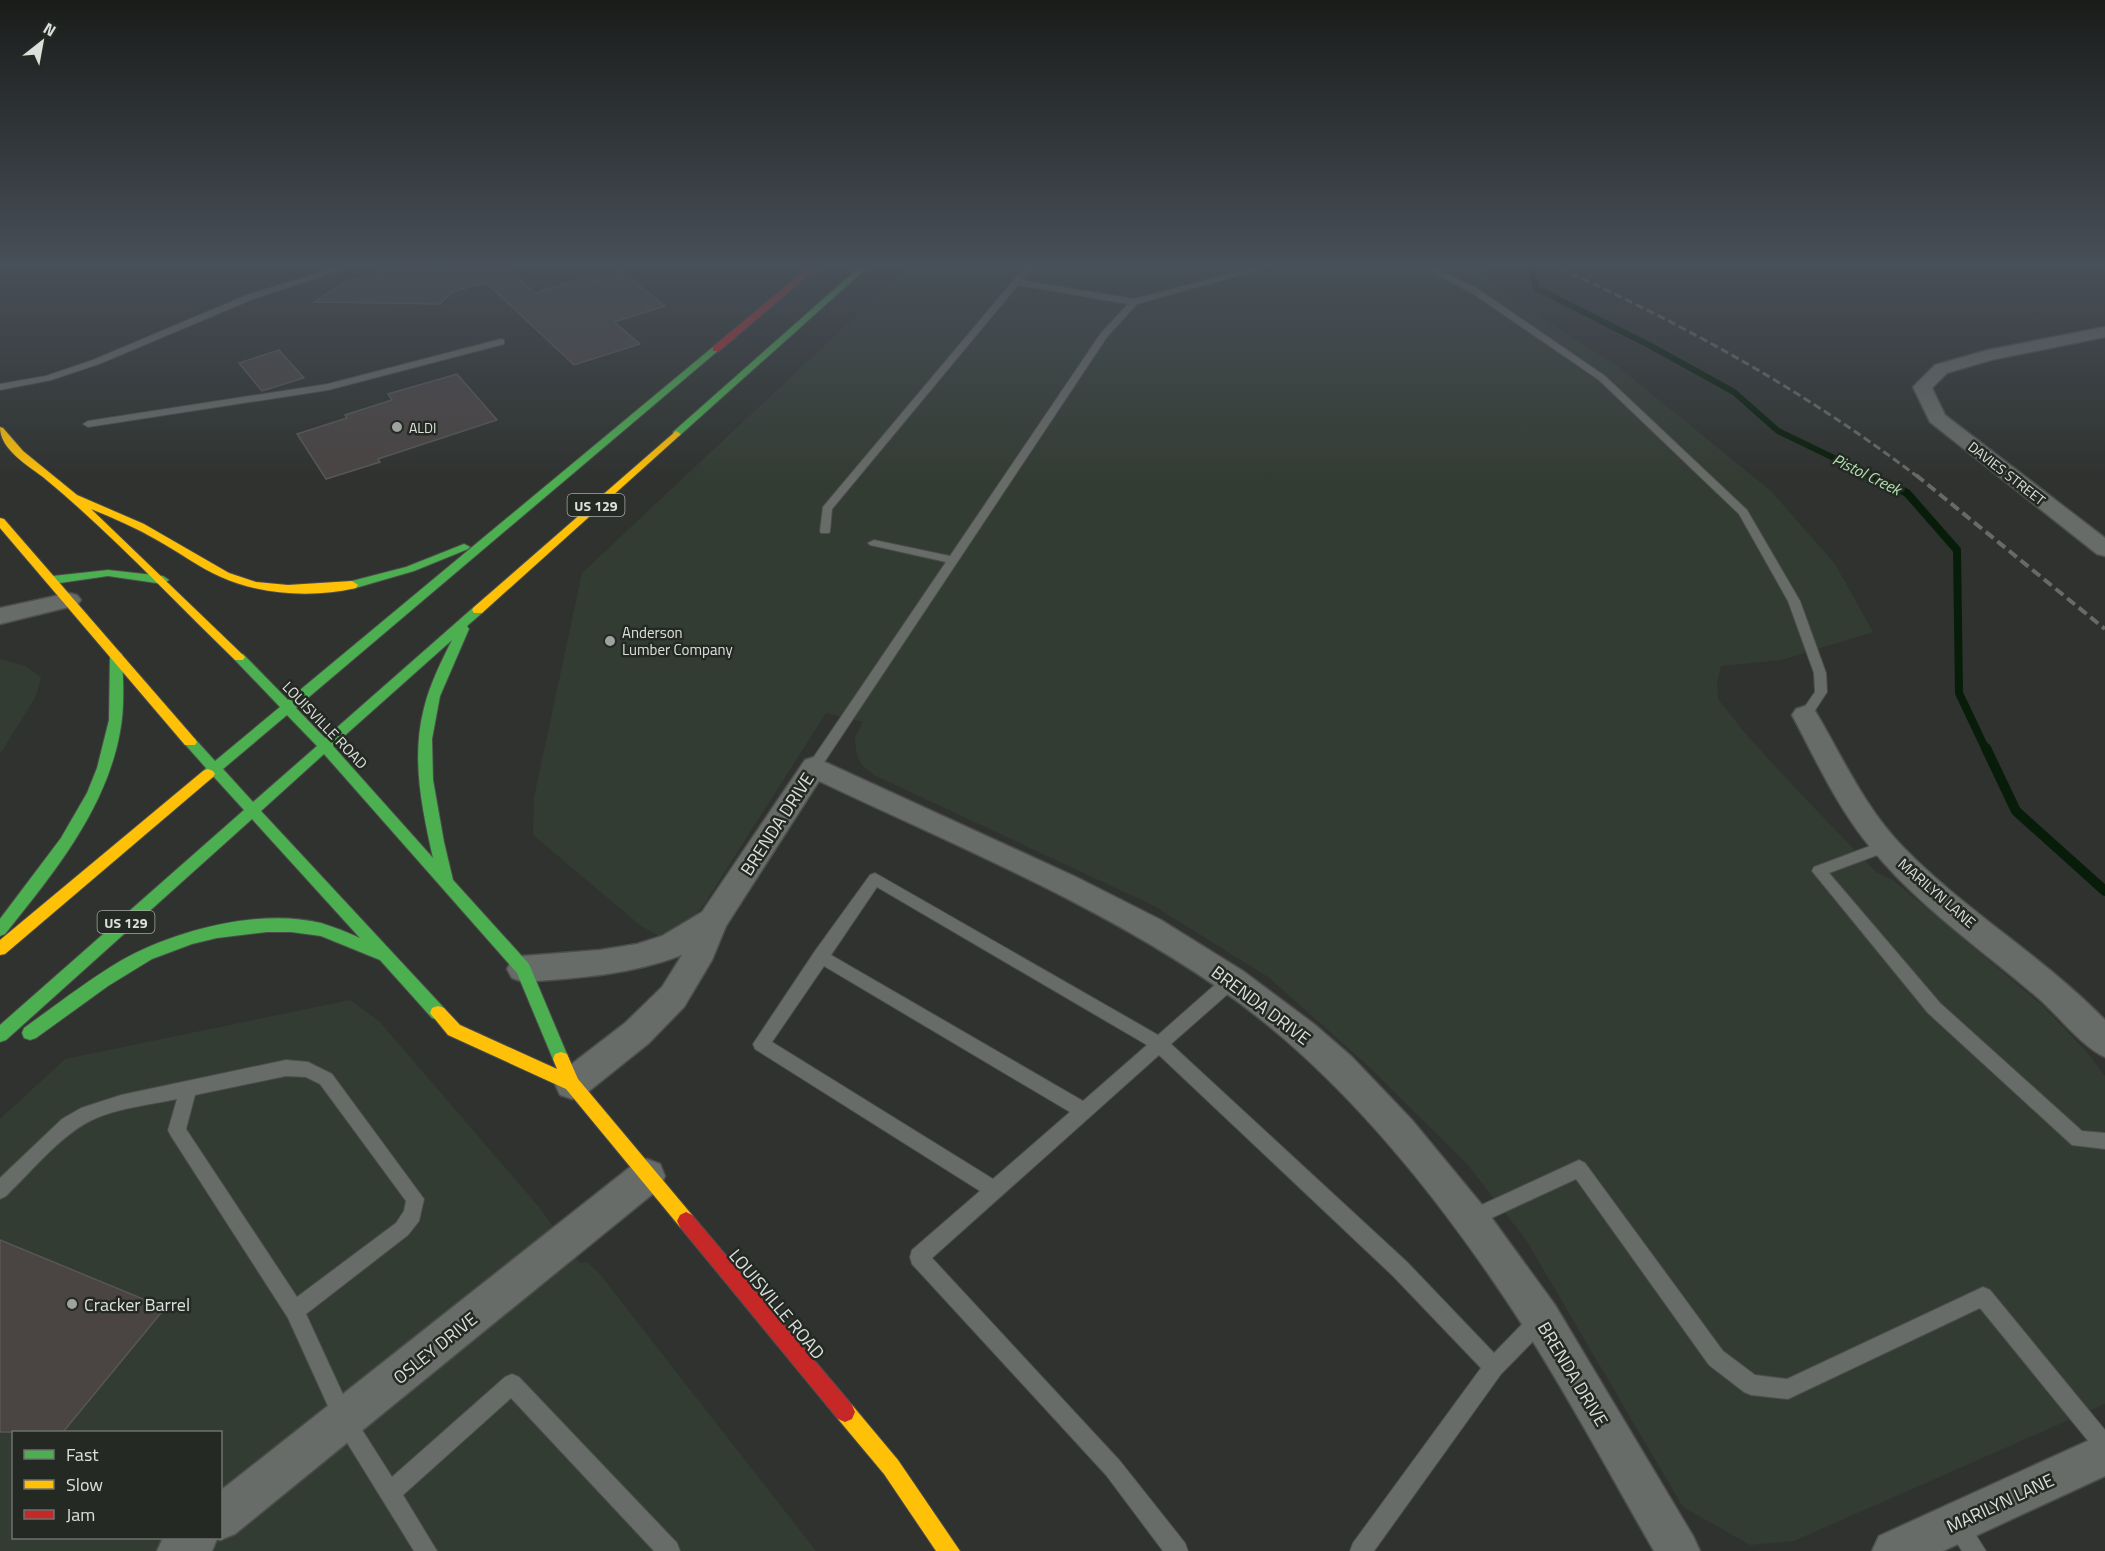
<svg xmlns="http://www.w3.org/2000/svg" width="2105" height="1551" viewBox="0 0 2105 1551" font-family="'Titillium Web',sans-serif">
	<rect width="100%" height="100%" fill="#2f322f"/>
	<!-- built -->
	<g fill="#333c33" fill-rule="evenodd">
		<polygon points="911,264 1477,264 1491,282 1503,293 1616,365 1771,491 1835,564 1873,632 1782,660 1721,666 1717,683 1718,699 1745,733 1796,789 1876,872 1893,880 2043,1006 2086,1051 2105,1076 2105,1404 1794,1541 1750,1545 1683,1507 1526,1240 1467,1164 1366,1064 1268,977 1154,906 874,775 861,764 856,752 855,737 863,722 826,713 705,903 692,920 659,936 641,926 533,835 534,797 582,573"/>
		<polygon points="0,659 25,666 41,677 36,696 0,754"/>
		<path d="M350,1000l29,21 160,186 41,56 7,-1 12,11 217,278h-816v-432l65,-60zM14,1432h206v106h-206z"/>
	</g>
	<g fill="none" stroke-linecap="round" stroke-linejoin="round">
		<!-- stream-far2 -->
		<polyline stroke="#081d09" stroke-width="6" points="1530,264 1536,288 1649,345 1734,392 1778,431 1873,477"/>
		<!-- stream-far1 -->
		<polyline stroke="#081d09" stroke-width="8" points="1870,475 1907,493 1957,550 1959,693 1986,750"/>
		<!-- stream -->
		<polyline stroke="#081d09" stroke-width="10" points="1986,748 2016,811 2105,891"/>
	</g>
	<!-- building -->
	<g fill="#4a4443" stroke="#575755" stroke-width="1.5">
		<polygon points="463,264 502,264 535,293 588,277 593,281 622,272 665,306 614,322 640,344 574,365 492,288 484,283 452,292 440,304 314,302 347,281 406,266 470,270"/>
		<polygon points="279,350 304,378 262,391 239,363"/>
		<polygon points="457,374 497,420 378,459 380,462 326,479 297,434 347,418 345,415 392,400 388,394"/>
		<polygon points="0,1240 165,1308 63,1432 0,1432"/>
	</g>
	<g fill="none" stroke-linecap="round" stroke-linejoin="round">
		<!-- lane casing -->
		<g stroke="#4c4d4c" stroke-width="2">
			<g id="lane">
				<polygon points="348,264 359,264 253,299 99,364 51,380 0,390 0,384 46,376 93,360 247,295"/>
				<polygon points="1027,264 1035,264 1022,280 1134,299 1268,264 1280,264 1137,304 1107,337 819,770 809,770 807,767 809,764 946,562 870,545 868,543 874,540 950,556 1101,333 1128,304 1018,285 832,509 830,531 829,533 821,533 820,531 823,507"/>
				<polygon points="1417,264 1427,264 1478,289 1605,376 1747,510 1800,601 1826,673 1827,692 1810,718 1800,718 1799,715 1815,692 1814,673 1788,601 1739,514 1599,380 1472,293"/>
				<polygon points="501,339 504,340 504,344 328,390 88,427 83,424 88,421 328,384"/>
				<polygon points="1886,840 1891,842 1893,846 1891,850 1829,873 1940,1003 2082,1131 2105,1133 2105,1149 2072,1145 1928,1013 1812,871 1814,867"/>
				<path d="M875,873l283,162 68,-60 6,-2 6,2 2,5 -2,5 -67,59 236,218 87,91 39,-40 7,-3 7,3 3,7 -3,7 -46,47 -127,177h-24l3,-8 128,-175 -88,-92 -234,-221 -227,203 188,203 65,82 3,8h-25l-57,-76 -194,-211 -2,-7 2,-7 68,-59 -225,-142 -2,-5 62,-93 55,-76zM877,887l270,158 -64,56 -252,-146zM824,966l246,146 -77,67 -221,-137z"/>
				<path d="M286,1060l22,2 24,12 92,125 -5,22 -11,14 -102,79 46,100 40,63 113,-100 7,-3 7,3 158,166 3,8h-26l-143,-153 -108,97 34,56h-23l-76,-123 -50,-110 -117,-182 -3,-6 9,-31c-29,6 -61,9 -87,22 -30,15 -59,51 -84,75l-6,3v-21l62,-59 19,-11 40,-13zM286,1076l20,1 14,7 86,117 -2,10 -8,12 -99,74 -111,-168 9,-34z"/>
				<polygon points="1579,1160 1585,1163 1723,1351 1755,1375 1787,1379 1983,1287 1990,1290 2105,1430 2105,1456 2098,1453 1980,1308 1788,1399 1751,1395 1744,1392 1709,1365 1576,1179 1470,1228 1464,1225 1461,1219 1464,1213"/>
				<polygon points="1957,1515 1965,1518 1986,1551 1962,1551 1946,1526 1949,1518"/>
			</g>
		</g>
		<!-- street casing -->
		<g stroke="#4c4d4c" stroke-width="3">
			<g id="street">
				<polygon points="2105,327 2105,337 1991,360 1947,373 1932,388 1945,415 2105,538 2105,556 2097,554 1930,422 1913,387 1935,365 1988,350"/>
				<polygon points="69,593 77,595 81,600 77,605 0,624 0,608"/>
				<path d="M1805,706l9,3c28,47 50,98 89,138 62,64 140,109 202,173v37c-22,-9 -48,-43 -68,-60 -56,-48 -119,-91 -166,-149 -33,-39 -55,-88 -79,-133l4,-6z"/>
				<path d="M814,757l262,120 85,43 82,51 71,53 38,33 60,63 71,86 72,99 138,231 7,15h-46c-42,-73 -82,-148 -127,-219 -80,-125 -184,-258 -307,-343 -124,-86 -266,-144 -401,-208l-93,145 -14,34 -28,47 -35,36 -65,52 -12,4 -12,-4 -5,-11 5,-11 65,-50 37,-36 20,-32c-52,20 -104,23 -159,27l-11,-4 -5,-9 5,-9 11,-4 77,-6 37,-6 25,-8 40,-24 103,-152z"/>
				<polygon points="647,1159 660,1164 665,1176 660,1188 235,1534 220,1540 217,1539 212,1551 157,1551 163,1538 220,1538 220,1491 634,1164"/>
				<polygon points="2105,1433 2105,1476 1943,1551 1872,1551 1879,1536"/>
			</g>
		</g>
		<!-- fast casing -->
		<g stroke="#4c4d4c" stroke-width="2">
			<g id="fast">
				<polygon points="863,264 871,264 679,436 673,436 673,432"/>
				<path d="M713,347l7,2 -424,359 29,30 149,-131h8l2,3 -2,3 -15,13 2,3 -29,67 -8,43 1,41 11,62 9,38 76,84 40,95 -2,5 -6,2 -6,-2 -38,-91 -193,-219 -63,57 183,197 2,5 -2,5 -6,2 -6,-2 -52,-58 -59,-24 -30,-4h-24l-50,6 -25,6 -40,15 -44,27 -72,52 -6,2 -6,-2 -2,-5 2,-5c32,-23 64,-48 98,-68 54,-30 138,-52 199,-37 13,4 26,9 39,15l-108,-119 -246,221 -6,2v-17l244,-215 -30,-33 -6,2 -5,-2 -2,-3 5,-6 -23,-26 7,-5 5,2 20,22 65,-54 -45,-47 -2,-3 2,-3h8l45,46zM452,640c-11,22 -22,44 -28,68 -13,50 -2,101 9,150l-100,-112zM287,715l30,31 -64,56 -30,-33z"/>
				<polygon points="464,544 470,547 468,549 414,571 352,589 346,585 348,582 406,567"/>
				<polygon points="108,570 163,576 169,580 163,584 108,576 53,584 47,580 53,576"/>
				<path d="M116,650l6,4c1,26 3,52 -2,78 -14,78 -67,142 -115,202l-5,2v-17l61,-81 26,-45 10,-25 12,-48 1,-66z"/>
			</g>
		</g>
		<!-- slow casing -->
		<g stroke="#4c4d4c" stroke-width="2">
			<g id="slow">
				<path d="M0,427l3,1 20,23 54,44 67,29 85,49 27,9 32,3 64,-4 6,4 -2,3c-43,10 -95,7 -135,-11 -23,-10 -42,-25 -64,-37 -21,-12 -43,-22 -66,-31l154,148 -2,3h-8c-63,-61 -124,-127 -192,-183 -16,-12 -43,-28 -43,-50z"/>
				<polygon points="676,431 681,434 679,436 482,613 474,613 472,610 474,607"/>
				<polygon points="0,518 4,519 195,739 197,742 195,745 185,745 0,528"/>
				<polygon points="208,769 213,771 215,774 213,777 5,954 0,955 0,940 203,771"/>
				<polygon points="438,1006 444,1008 460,1025 557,1069 553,1059 555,1054 561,1052 567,1054 578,1079 692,1215 695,1221 692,1227 686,1230 680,1227 566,1089 448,1035 430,1013 432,1008"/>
				<polygon points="845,1402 852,1405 898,1460 960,1551 936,1551 884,1474 838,1419 835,1412 838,1405"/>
			</g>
		</g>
		<!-- jam casing -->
		<g stroke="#4c4d4c" stroke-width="2">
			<g id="jam">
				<polygon points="813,264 821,264 719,351 713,351 713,347"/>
				<polygon points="686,1212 692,1215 852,1405 855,1412 852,1419 845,1422 838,1419 680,1227 677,1221 680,1215"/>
			</g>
		</g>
		<!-- lane -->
		<use href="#lane" fill="#686c68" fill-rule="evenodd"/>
		<!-- street -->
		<use href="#street" fill="#686c68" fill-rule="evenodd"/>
		<!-- fast -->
		<use href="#fast" fill="#4caf50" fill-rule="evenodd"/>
		<!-- slow -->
		<use href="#slow" fill="#ffc107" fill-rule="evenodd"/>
		<!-- jam -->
		<use href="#jam" fill="#c62828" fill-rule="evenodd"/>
		<!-- rail-far1 -->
		<path stroke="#676a67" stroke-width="3" stroke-dasharray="8 4" stroke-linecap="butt" d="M1549,264c130,57 256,127 369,213"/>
		<!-- rail -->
		<polyline stroke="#676a67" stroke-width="4" stroke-dasharray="10 5" stroke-linecap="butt" points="1916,475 2105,629"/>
	</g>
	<!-- sky -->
	<linearGradient id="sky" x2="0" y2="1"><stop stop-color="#1a1c1a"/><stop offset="0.55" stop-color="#474f58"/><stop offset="1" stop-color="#474f58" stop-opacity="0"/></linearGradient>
	<rect width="2105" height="481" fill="url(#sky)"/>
	<!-- markers -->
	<g fill="#9fa39f" stroke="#242924" stroke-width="2">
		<circle cx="397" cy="427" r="6"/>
		<circle cx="610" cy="641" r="6"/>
		<circle cx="72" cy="1304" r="6"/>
	</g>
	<g text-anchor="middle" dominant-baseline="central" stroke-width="5" stroke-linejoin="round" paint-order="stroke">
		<!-- far-poi labels -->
		<g font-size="14" fill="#dce0dc" stroke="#242924" text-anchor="start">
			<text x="409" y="427">ALDI</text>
		</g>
		<!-- far-street labels -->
		<g font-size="14" fill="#dce0dc" stroke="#242924">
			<text transform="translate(2007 473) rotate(38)">DAVIES STREET</text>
		</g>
		<!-- shield labels -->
		<g fill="#242924" stroke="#a5a9a5" stroke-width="1.5">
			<rect x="567.5" y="494" width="57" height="22" rx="4.5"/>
			<rect x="97.5" y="911" width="57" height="22" rx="4.5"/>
		</g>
		<g font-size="14" font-weight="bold" fill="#dce0dc">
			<text x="596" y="505">US 129</text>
			<text x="126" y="922">US 129</text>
		</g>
		<!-- poi labels -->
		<g font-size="15" fill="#dce0dc" stroke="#242924" text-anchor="start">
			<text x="622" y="632">Anderson<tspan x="622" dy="17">Lumber Company</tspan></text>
		</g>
		<!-- street labels -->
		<g font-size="15" fill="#dce0dc" stroke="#242924">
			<text transform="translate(325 725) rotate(46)">LOUISVILLE ROAD</text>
			<text transform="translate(1937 893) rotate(41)">MARILYN LANE</text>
		</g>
		<!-- water labels -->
		<g font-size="16" font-style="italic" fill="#b1e1b0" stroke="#242924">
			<text transform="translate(1867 474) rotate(26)">Pistol Creek</text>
		</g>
		<!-- near-street labels -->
		<g font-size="18" fill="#dce0dc" stroke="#242924">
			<text transform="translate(777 824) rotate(-57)">BRENDA DRIVE</text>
			<text transform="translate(1261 1005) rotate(37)">BRENDA DRIVE</text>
			<text transform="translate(777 1304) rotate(50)">LOUISVILLE ROAD</text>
			<text transform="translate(435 1348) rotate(-39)">OSLEY DRIVE</text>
			<text transform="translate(1573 1374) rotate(59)">BRENDA DRIVE</text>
			<text transform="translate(2000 1503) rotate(-25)">MARILYN LANE</text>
		</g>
		<!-- near-poi labels -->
		<g font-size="18" fill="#dce0dc" stroke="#242924" text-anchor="start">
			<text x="84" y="1304">Cracker Barrel</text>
		</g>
	</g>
	<!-- legend -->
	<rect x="12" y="1431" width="210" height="108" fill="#242924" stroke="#6e726e" stroke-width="1.5"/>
	<rect x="24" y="1450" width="30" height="9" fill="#4caf50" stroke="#6e726e" stroke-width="1.5"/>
	<text x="66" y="1461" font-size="18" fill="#dce0dc">Fast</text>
	<rect x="24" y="1480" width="30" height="9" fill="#ffc107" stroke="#6e726e" stroke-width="1.5"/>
	<text x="66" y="1491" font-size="18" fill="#dce0dc">Slow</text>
	<rect x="24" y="1510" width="30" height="9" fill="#c62828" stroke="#6e726e" stroke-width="1.5"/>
	<text x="66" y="1521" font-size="18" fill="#dce0dc">Jam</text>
	<!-- north arrow -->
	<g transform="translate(42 42) rotate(31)" stroke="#242924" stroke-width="4.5" paint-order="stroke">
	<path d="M0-4.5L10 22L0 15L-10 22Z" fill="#dce0dc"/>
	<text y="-9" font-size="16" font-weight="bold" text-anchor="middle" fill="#dce0dc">N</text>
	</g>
</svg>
